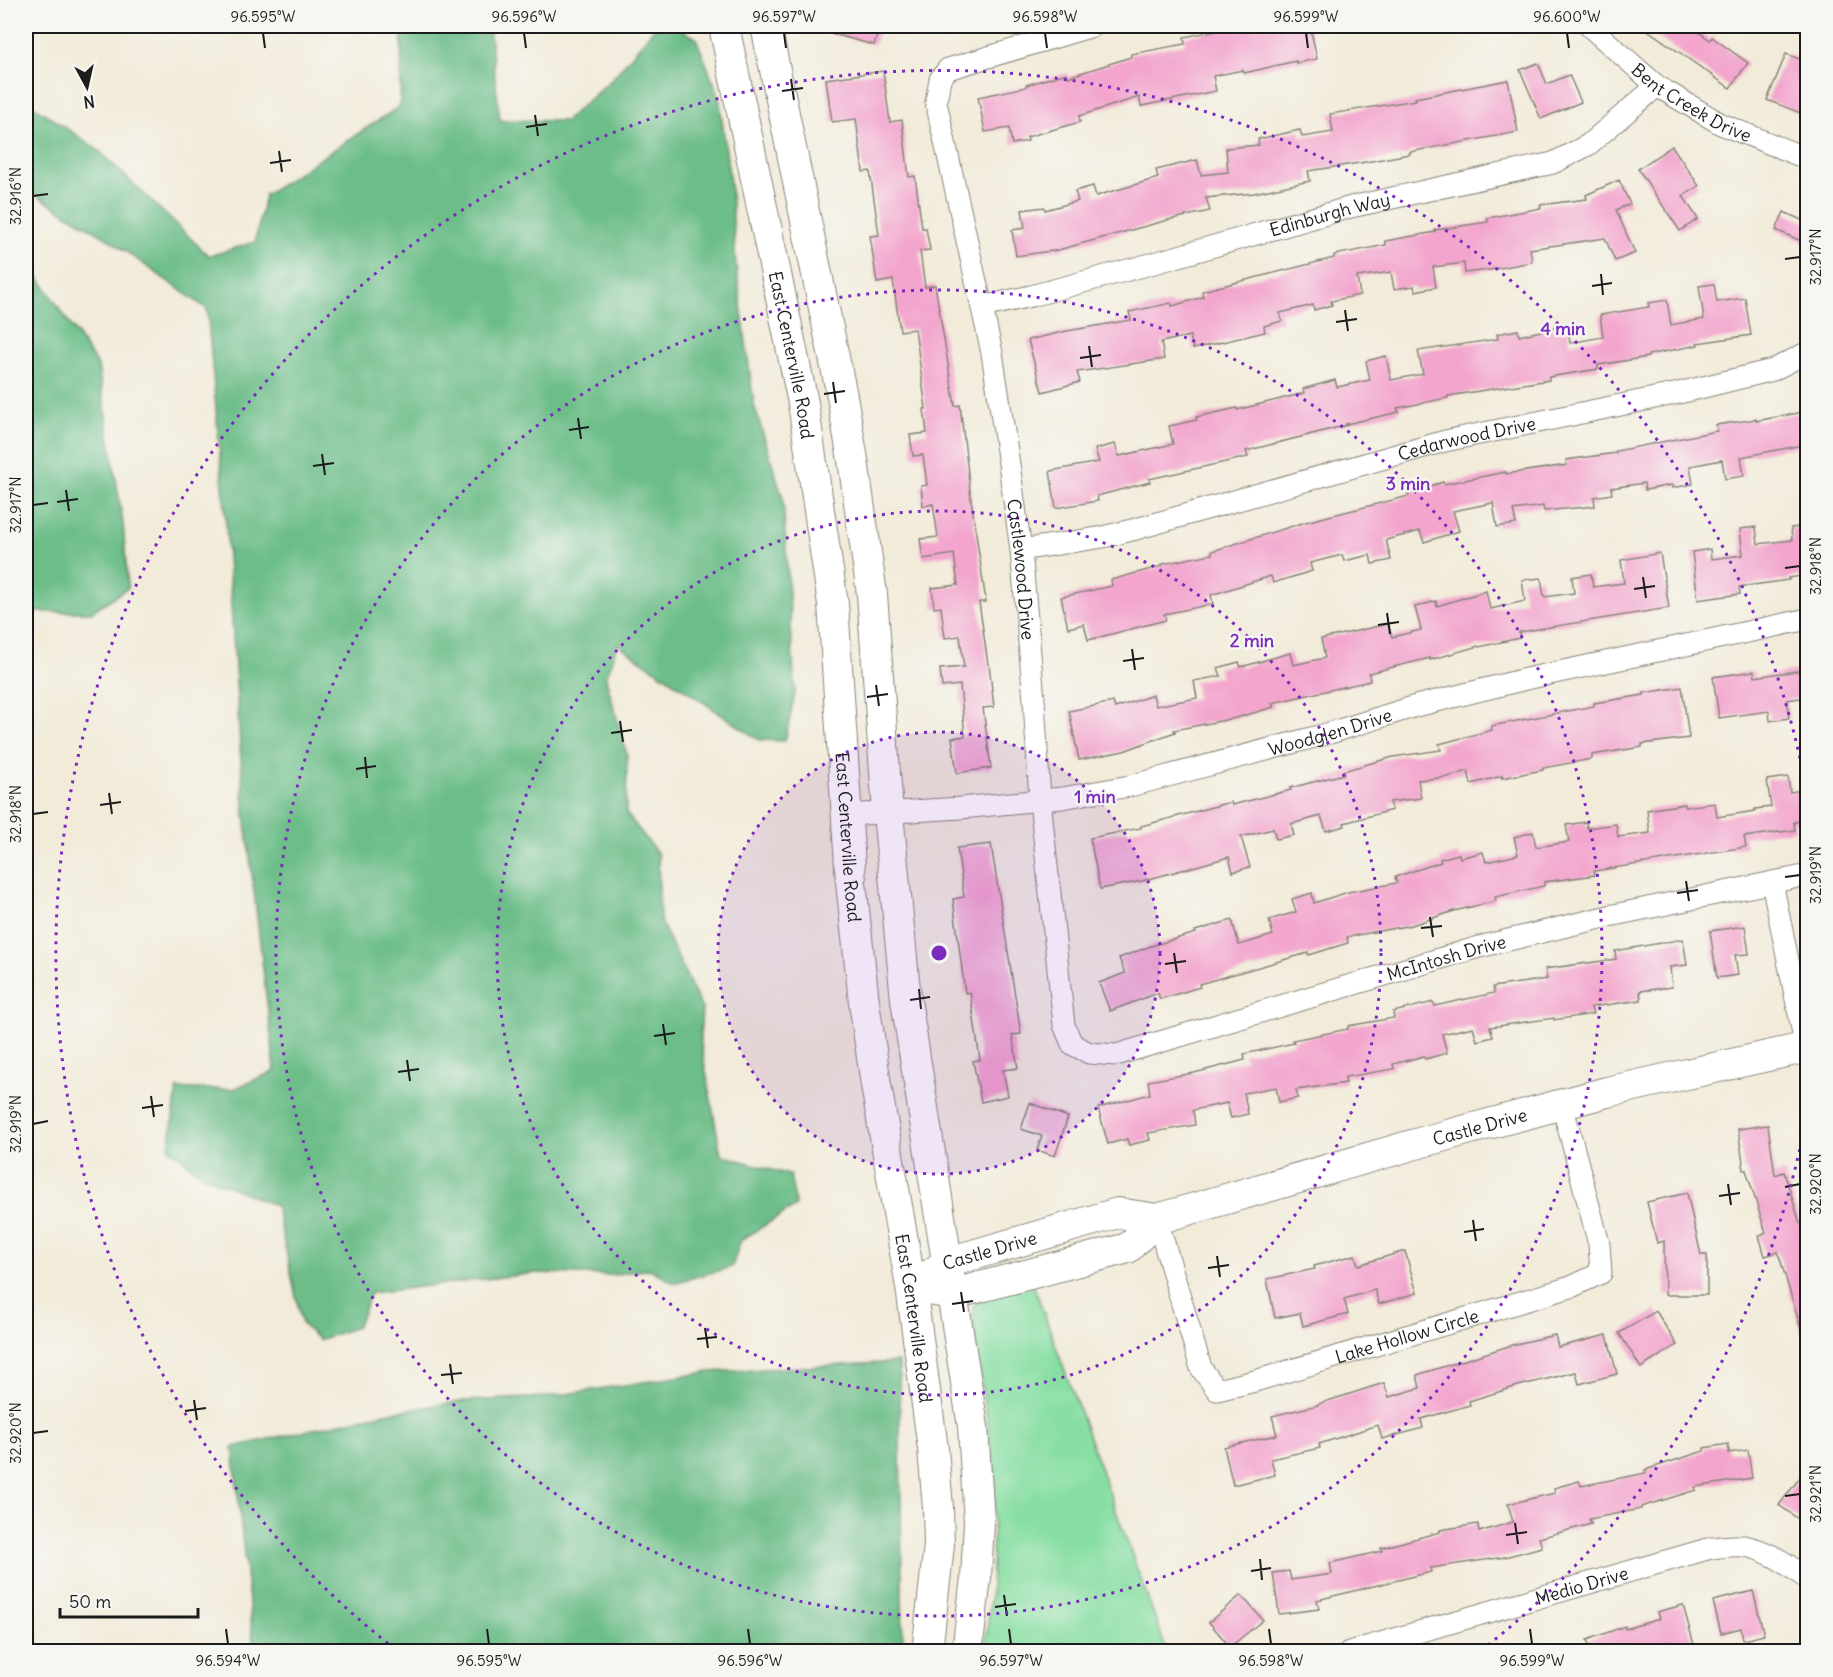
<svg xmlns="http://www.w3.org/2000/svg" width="1833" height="1677" viewBox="0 0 1833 1677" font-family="Delius,sans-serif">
	<rect width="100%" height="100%" fill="#f6f6f2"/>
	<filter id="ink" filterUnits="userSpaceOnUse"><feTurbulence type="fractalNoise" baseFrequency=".0167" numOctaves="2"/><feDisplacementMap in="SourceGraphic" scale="12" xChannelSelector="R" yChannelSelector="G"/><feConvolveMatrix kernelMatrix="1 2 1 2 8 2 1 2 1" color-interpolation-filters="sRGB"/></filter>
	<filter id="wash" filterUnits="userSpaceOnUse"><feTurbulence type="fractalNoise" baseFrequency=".008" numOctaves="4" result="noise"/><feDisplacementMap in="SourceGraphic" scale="24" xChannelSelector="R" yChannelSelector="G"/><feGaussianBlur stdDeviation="1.35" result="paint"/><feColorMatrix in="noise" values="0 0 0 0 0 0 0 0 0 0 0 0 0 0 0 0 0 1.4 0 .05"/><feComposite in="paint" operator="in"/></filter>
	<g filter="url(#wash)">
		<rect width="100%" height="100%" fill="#f2ebd9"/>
		<!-- green -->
		<polygon fill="#86dea2" stroke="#517d5f" stroke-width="1.5" points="1032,1281 1167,1651 985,1651 991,1595 995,1478 973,1322 973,1307 983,1296"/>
		<!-- forest -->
		<g fill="#6cbd88" stroke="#446c52" stroke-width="1.5">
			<polygon points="402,26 489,26 500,120 565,121 612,79 656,26 675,26 696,38 719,96 731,191 736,265 754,405 783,498 795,693 785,741 759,740 617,644 606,679 627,755 626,813 658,854 660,920 702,1009 700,1039 721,1155 790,1175 796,1206 741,1240 732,1267 674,1283 650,1269 612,1275 536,1273 371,1293 357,1327 319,1340 302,1324 276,1206 204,1176 169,1148 177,1089 233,1089 275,1071 244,807 225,510 207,309 108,239 26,189 26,101 97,149 209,256 255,242 265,195 400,106"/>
			<polygon points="26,267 36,273 98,366 123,523 128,588 91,612 26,612"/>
			<polygon points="899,1362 903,1651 254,1651 233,1447 385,1413 465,1401 547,1397 708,1372"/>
		</g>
		<!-- water -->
		<polygon fill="#62b5dd" stroke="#3f687c" stroke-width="1.5" points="26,1565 39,1651 26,1651"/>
		<g id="blocks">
			<!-- building -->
			<g fill="#f3a5cd">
				<polygon points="819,26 880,26 874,45 818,30"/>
				<polygon points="1233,26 1310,26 1317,59 1296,63 1296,61 1244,73 1243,70 1213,76 1216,91 1141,106 1139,97 1079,116 1080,122 1027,137 1028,141 1012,144 1009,128 985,132 978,97 1026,87 1026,85 1067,73 1068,77 1131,57 1131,54 1185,44 1184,37 1233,27"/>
				<polygon points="1642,26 1690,26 1710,40 1712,37 1748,63 1730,88"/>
				<polygon points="1786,54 1808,62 1808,116 1767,100"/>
				<polygon points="1538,63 1547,84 1569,75 1581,102 1541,119 1520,70"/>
				<polygon points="883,71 890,122 902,120 909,177 915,176 922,228 926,228 930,250 920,251 925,287 935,285 955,406 960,405 971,499 986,602 979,602 988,664 989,664 994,707 983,708 991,768 957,773 952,738 965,736 960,685 942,687 940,669 964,667 960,636 945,638 941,607 934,608 932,588 958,585 954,554 923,559 920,539 938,537 933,504 923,506 921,486 927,485 923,455 913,456 910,435 927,433 924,409 926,409 915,329 900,331 893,280 877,283 870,236 879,235 870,171 863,172 856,119 832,122 826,79"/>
				<polygon points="1508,80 1518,132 1409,152 1410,154 1360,163 1308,171 1310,181 1254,193 1206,198 1210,211 1168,220 1058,250 1016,256 1012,230 1025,228 1022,210 1044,207 1045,210 1078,201 1075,191 1093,186 1096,196 1158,178 1156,170 1197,160 1201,175 1228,172 1226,148 1259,145 1258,139 1300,130 1302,137 1333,132 1330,114 1416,100 1415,98"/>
				<polygon points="1672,146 1699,186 1683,196 1698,219 1680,231 1638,169"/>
				<polygon points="1619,180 1630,204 1616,210 1635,253 1615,261 1605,238 1530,249 1532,262 1489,270 1465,273 1464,263 1433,267 1436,287 1415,291 1414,286 1394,289 1391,272 1357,277 1360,295 1331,301 1332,305 1314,310 1313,305 1280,313 1282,321 1264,326 1265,332 1193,349 1190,336 1161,342 1164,359 1077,372 1080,382 1042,392 1028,340 1067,331 1131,320 1129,312 1171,303 1172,306 1203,297 1202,291 1334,258 1334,255 1386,245 1385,241 1435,232 1435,230 1488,222 1487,218 1541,208 1540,205 1587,199 1586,195"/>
				<polygon points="1784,212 1808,223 1808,244 1776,230"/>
				<polygon points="1714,284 1717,302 1745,298 1751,335 1697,343 1698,345 1648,355 1648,357 1598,365 1598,369 1549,377 1549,380 1448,396 1448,398 1397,408 1399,412 1346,424 1347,425 1246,451 1248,457 1149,479 1150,482 1097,496 1098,501 1056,508 1050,471 1099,462 1095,449 1115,444 1119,456 1173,444 1169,426 1197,420 1196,417 1237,408 1237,410 1304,393 1303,389 1335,380 1337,387 1370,380 1366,361 1386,356 1391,380 1423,374 1418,351 1498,339 1497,334 1518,330 1519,336 1567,325 1570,343 1603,337 1600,315 1649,307 1648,303 1667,300 1671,325 1704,319 1699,286"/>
				<polygon points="1808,411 1808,444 1741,457 1744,476 1725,479 1722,460 1690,466 1693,484 1672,488 1672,485 1645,490 1644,483 1611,488 1612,494 1594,497 1595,506 1544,511 1543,506 1513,510 1516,524 1497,527 1493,503 1453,511 1459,531 1424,542 1420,531 1386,540 1391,560 1372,564 1370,555 1344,561 1342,555 1310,563 1312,571 1273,583 1271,576 1211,595 1213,604 1164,614 1166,620 1088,640 1084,624 1068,628 1061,597 1112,586 1111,580 1162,566 1162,564 1212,554 1212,551 1309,521 1409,496 1408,493 1443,482 1444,484 1506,472 1506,474 1567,465 1566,460 1616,453 1616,451 1717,431 1716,425 1756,419 1756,421"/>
				<polygon points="1808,526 1808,575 1788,578 1789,580 1739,587 1740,594 1698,600 1692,552 1710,549 1711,559 1743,555 1740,529 1756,527 1758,544 1792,540 1791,528"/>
				<polygon points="1660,553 1669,608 1519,632 1520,638 1479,647 1478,646 1430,660 1430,658 1369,673 1370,681 1272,703 1274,707 1236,718 1174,730 1175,732 1124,751 1079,760 1069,711 1113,702 1115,708 1153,695 1156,706 1197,698 1194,681 1221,676 1218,668 1239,662 1241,667 1290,653 1293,665 1325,658 1321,639 1388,624 1392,637 1421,630 1415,607 1436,601 1437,606 1486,591 1490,609 1525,601 1522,580 1541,578 1544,597 1574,593 1572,577 1591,574 1593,587 1624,583 1621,560"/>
				<polygon points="1803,670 1807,697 1787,700 1789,718 1770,721 1769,711 1719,718 1713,677 1754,671 1755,677"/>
				<polygon points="1682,687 1689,738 1642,744 1642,747 1592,755 1592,759 1543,768 1543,770 1502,778 1502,776 1471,784 1468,771 1448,777 1418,780 1421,798 1390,802 1392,810 1344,823 1345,826 1326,831 1321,816 1291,824 1294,835 1276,839 1273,829 1241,837 1250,867 1233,872 1229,857 1142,881 1100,889 1090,838 1141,828 1141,826 1231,802 1232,805 1291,790 1290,788 1344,774 1343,771 1393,757 1441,750 1439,744 1492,730 1491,726 1594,706 1594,703 1644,695 1644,693"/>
				<polygon points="1788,777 1790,792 1808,789 1808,820 1794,822 1795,830 1744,837 1746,847 1594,871 1595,875 1544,882 1544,886 1495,897 1496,901 1454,911 1412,925 1347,937 1348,943 1309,955 1308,953 1199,984 1200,987 1160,999 1158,993 1110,1011 1099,983 1125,973 1119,958 1151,946 1196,933 1195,931 1232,920 1239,945 1273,935 1269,920 1296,912 1292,899 1312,893 1314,903 1348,892 1397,883 1395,877 1441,862 1440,859 1459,854 1460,858 1483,852 1486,862 1518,855 1514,837 1533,832 1536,847 1569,842 1566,825 1586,822 1587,828 1616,824 1618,837 1650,833 1647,810 1685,804 1685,807 1715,803 1717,817 1755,811 1755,809 1771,807 1767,780"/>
				<polygon points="991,844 1021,1034 1012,1035 1018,1068 1003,1070 1008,1096 981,1102 973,1061 980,1060 970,992 965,993 953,899 964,897 957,848"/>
				<polygon points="1745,926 1749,954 1735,955 1738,975 1717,978 1710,931"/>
				<polygon points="1683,939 1687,965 1670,967 1672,987 1640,991 1641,1000 1591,1007 1593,1014 1554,1020 1554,1018 1490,1027 1493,1037 1477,1041 1473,1027 1442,1034 1447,1053 1425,1059 1424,1056 1393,1064 1394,1069 1345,1077 1346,1083 1296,1090 1298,1098 1279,1102 1276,1087 1244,1093 1248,1114 1231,1118 1227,1103 1193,1110 1195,1125 1148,1133 1150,1140 1129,1145 1127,1139 1108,1144 1098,1108 1150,1094 1148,1081 1194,1073 1245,1060 1244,1054 1294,1043 1293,1040 1348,1029 1348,1026 1394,1018 1393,1012 1433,1002 1435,1006 1494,993 1493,987 1547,979 1545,969 1616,959 1615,951"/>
				<polygon points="1030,1103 1068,1117 1055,1156 1037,1150 1042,1136 1021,1129"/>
				<polygon points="1768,1125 1775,1175 1784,1172 1800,1223 1803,1222 1808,1237 1808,1338 1804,1339 1778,1252 1765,1256 1759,1236 1766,1233 1746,1170 1744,1170 1738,1129"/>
				<polygon points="1687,1193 1701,1255 1707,1255 1707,1295 1665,1295 1664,1241 1657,1243 1647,1202"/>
				<polygon points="1405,1251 1417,1293 1379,1304 1375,1290 1344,1299 1348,1314 1303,1326 1300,1313 1275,1318 1267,1279 1315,1269 1314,1266 1355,1255 1358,1265"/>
				<polygon points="1656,1311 1677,1345 1641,1368 1619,1333"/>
				<polygon points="1555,1335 1558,1347 1607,1335 1617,1374 1579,1384 1576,1372 1518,1386 1469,1401 1470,1405 1421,1419 1423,1428 1382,1439 1378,1425 1319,1444 1320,1448 1271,1459 1275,1475 1233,1485 1224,1447 1277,1435 1272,1416 1318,1405 1318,1404 1384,1383 1389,1397 1420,1388 1417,1375 1512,1345"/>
				<polygon points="1728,1444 1729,1453 1748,1450 1752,1478 1695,1487 1696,1490 1641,1507 1641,1509 1589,1519 1591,1524 1539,1538 1542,1547 1505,1557 1430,1568 1431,1572 1317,1600 1319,1609 1279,1614 1273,1573 1289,1571 1291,1580 1332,1574 1330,1563 1382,1551 1381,1548 1440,1532 1440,1530 1478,1524 1479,1532 1513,1522 1508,1504 1555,1493 1554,1488 1579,1481 1581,1486 1646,1473 1645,1470 1704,1451 1704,1448"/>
				<polygon points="1808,1467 1808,1526 1779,1505"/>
				<polygon points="1753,1591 1764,1635 1743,1640 1741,1628 1721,1633 1713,1601"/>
				<polygon points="1241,1595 1263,1620 1230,1647 1209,1622"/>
				<polygon points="1683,1605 1696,1652 1676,1652 1673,1642 1637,1652 1591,1652 1587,1640 1625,1626 1625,1629 1659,1619 1657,1612"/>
			</g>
		</g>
	</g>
	<g filter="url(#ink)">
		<use href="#blocks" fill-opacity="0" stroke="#87847a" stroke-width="1.5"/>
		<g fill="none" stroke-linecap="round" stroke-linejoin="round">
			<!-- street casing -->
			<g stroke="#87847a" stroke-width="23">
				<g id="street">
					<path id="s1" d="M1093,26l-145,43 -8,10 -4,23 56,251 17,111 12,86 13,150 6,100 24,225 8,19 17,9 27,2 363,-108 130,-31 199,-41"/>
					<path id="s2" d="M1589,26l68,60 64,38 87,35"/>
					<path id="s3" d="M982,307l49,-11 127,-34 193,-55 202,-44 35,-18 69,-59"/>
					<path id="s4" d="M1021,550l82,-13 33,-8 309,-88 234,-48 94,-23 35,-18"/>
					<path id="s5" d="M847,815l114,-7 101,-10 68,-12 200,-53 86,-27 110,-27 282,-60"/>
					<polyline points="1772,882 1808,1058"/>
					<path id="s6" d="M1157,1219l44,149 16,22 38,-9 316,-94 30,-14 -2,-29 -37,-140"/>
					<path id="s7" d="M1349,1652l362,-104c10,-1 23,-3 33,-2 24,4 46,19 64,34"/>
				</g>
			</g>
			<!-- secondary casing -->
			<g stroke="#87847a" stroke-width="32">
				<g id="secondary">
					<path id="s8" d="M724,26l79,377 30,201 18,278 13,120 12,83 35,202 22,162 5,59 1,37 -12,107"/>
					<polyline points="766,26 842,396 853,460 872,594 888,813 906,1000 973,1427 979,1522 976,1578 967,1652"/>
					<path id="s9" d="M931,1274l17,-12 170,-49 39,6 269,-78 181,-49 201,-45"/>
					<polyline points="934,1291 954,1294 1128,1248 1157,1219"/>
				</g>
			</g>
			<!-- street -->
			<use href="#street" stroke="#fff" stroke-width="21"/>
			<!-- secondary -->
			<use href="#secondary" stroke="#fff" stroke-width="30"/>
		</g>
	</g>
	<!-- ticks -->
	<path fill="none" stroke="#1c1c1c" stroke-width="2" d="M263,33l2,15M524,33l2,15M784,33l2,15M1045,33l2,15M1306,33l2,15M1567,33l2,15M791,79l3,21M782,91l21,-3M535,115l3,21M526,127l21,-3M279,151l3,21M270,163l21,-3M33,196l15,-2M1785,259l15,-2M1601,274l2,21M1592,286l20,-3M1345,310l3,21M1336,322l21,-3M1089,346l3,21M1080,358l21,-3M833,382l3,21M824,394l21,-3M578,418l3,21M569,430l20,-3M322,454l3,21M313,466l21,-3M66,490l3,21M57,502l21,-3M33,505l15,-2M1785,568l15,-2M1643,577l3,21M1634,589l21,-3M1387,613l3,21M1378,625l21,-3M1132,649l3,21M1123,661l21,-3M876,685l3,21M867,697l21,-3M620,721l3,21M611,733l21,-3M365,757l2,21M356,769l20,-3M109,793l3,21M100,805l21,-3M33,814l15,-2M1785,877l15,-2M1686,881l3,20M1677,893l21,-3M1430,917l3,20M1421,928l21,-2M1174,953l3,20M1165,964l21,-3M919,989l2,20M910,1000l20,-3M663,1024l3,21M654,1036l21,-3M407,1060l3,21M398,1072l21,-3M151,1096l3,21M142,1108l21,-3M33,1124l15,-3M1728,1184l3,21M1785,1187l15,-3M1719,1196l21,-3M1473,1220l3,21M1464,1232l20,-3M1217,1256l3,21M1208,1268l21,-3M961,1292l3,20M952,1304l21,-3M705,1328l3,20M697,1339l20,-2M450,1364l3,20M441,1375l21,-2M194,1400l3,20M185,1411l21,-3M33,1433l15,-2M1785,1496l15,-2M1515,1523l3,21M1506,1535l21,-3M1260,1559l2,21M1251,1571l20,-3M1004,1595l3,21M995,1607l21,-3M226,1629l2,15M487,1629l2,15M748,1629l2,15M1009,1629l2,15M1269,1629l2,15M1530,1629l2,15"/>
	<!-- distance rings -->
	<circle cx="939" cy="953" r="221" fill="#7b2cbf" fill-opacity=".12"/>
	<g fill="none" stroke="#7b2cbf" stroke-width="3" stroke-dasharray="3 6">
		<circle cx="939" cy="953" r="221"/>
		<circle cx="939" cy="953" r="442"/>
		<circle cx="939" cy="953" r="663"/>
		<path d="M1807 1114A883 883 0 0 1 1483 1649M395 1649A883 883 0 1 1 1807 792"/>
	</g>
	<g text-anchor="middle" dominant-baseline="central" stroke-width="4.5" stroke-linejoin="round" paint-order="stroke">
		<!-- street labels -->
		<g font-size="18" fill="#1c1c1c" stroke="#f6f6f2">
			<text stroke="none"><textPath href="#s2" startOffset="129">Bent Creek Drive</textPath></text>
			<text stroke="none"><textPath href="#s3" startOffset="360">Edinburgh Way</textPath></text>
			<text stroke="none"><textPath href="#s8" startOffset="336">East Centerville Road</textPath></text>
			<text stroke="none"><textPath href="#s4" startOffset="460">Cedarwood Drive</textPath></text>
			<text stroke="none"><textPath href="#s1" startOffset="663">Castlewood Drive</textPath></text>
			<text stroke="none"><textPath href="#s5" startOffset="492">Woodglen Drive</textPath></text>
			<text stroke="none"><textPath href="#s8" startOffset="822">East Centerville Road</textPath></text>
			<text stroke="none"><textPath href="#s1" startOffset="1532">McIntosh Drive</textPath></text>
			<text stroke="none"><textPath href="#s9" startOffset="573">Castle Drive</textPath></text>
			<text stroke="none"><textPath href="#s9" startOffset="64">Castle Drive</textPath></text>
			<text stroke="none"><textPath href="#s8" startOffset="1308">East Centerville Road</textPath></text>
			<text stroke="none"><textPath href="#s6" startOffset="380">Lake Hollow Circle</textPath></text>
			<text stroke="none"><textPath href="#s7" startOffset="242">Medio Drive</textPath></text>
		</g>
	</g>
	<circle cx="939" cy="953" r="9" fill="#7b2cbf" stroke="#f6f6f2" stroke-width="3"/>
	<g font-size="18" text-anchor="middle" font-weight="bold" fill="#7b2cbf" stroke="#f6f6f2" stroke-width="4.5" stroke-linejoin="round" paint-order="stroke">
		<text x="1563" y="335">4 min</text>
		<text x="1408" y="490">3 min</text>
		<text x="1252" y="647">2 min</text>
		<text x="1095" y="803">1 min</text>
	</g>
	<!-- margin -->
	<rect width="1833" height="1677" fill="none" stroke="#f6f6f2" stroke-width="66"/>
	<!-- north arrow -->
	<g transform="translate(87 87) rotate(172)" stroke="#f6f6f2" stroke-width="4.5" paint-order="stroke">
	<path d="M0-4.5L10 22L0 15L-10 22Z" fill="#1c1c1c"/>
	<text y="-9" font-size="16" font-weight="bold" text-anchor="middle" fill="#1c1c1c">N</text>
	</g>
	<!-- scale -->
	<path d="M60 1608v9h138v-9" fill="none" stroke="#1c1c1c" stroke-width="3"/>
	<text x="69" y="1608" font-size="18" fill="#1c1c1c" stroke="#f6f6f2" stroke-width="4.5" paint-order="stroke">50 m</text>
	<rect x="33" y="33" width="1767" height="1611" fill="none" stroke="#1c1c1c" stroke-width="2"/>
	<g font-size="15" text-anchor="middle" fill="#1c1c1c">
		<text x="263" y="22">96.595°W</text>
		<text x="524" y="22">96.596°W</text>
		<text x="784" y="22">96.597°W</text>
		<text x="1045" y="22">96.598°W</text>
		<text x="1306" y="22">96.599°W</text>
		<text x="1567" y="22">96.600°W</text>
		<text transform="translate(16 196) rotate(-90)" y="5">32.916°N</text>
		<text transform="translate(1816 257) rotate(-90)" y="5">32.917°N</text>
		<text transform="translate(16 505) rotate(-90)" y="5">32.917°N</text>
		<text transform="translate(1816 566) rotate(-90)" y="5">32.918°N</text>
		<text transform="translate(16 814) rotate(-90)" y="5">32.918°N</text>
		<text transform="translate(1816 875) rotate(-90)" y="5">32.919°N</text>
		<text transform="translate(16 1124) rotate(-90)" y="5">32.919°N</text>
		<text transform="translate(1816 1184) rotate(-90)" y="5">32.920°N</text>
		<text transform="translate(16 1433) rotate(-90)" y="5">32.920°N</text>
		<text transform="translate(1816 1494) rotate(-90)" y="5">32.921°N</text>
		<text x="228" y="1666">96.594°W</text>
		<text x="489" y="1666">96.595°W</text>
		<text x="750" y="1666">96.596°W</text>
		<text x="1011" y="1666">96.597°W</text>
		<text x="1271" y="1666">96.598°W</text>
		<text x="1532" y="1666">96.599°W</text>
	</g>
</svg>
